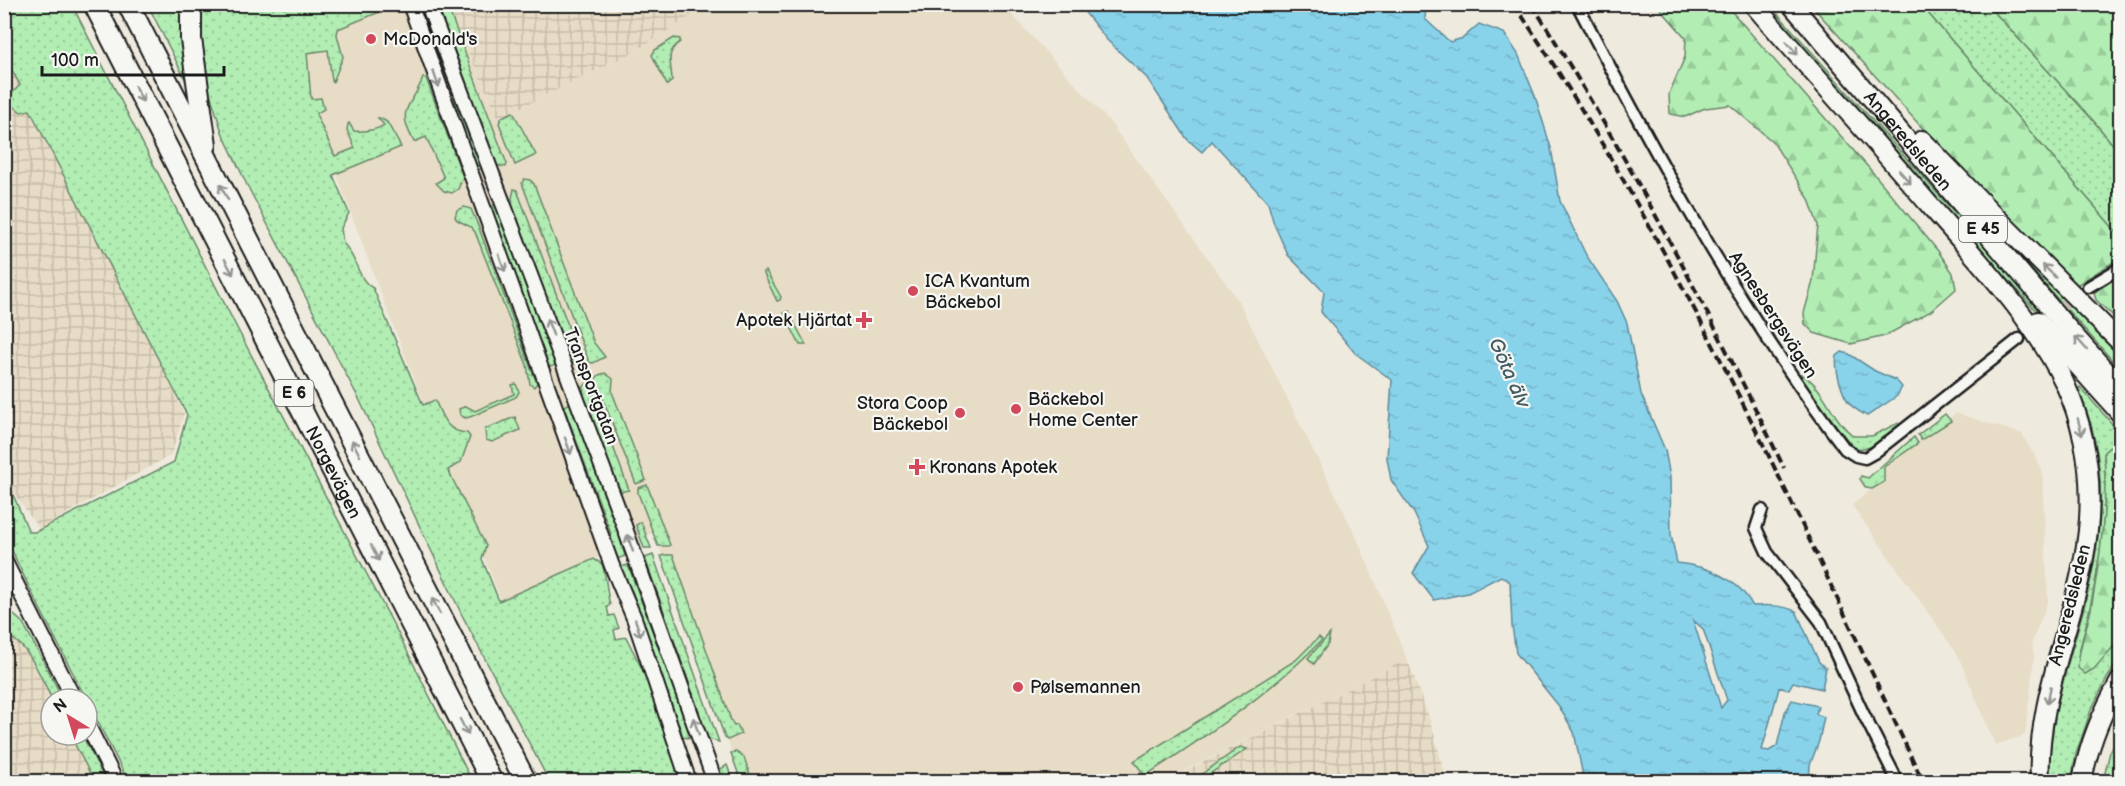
<svg xmlns="http://www.w3.org/2000/svg" width="2125" height="786" viewBox="0 0 2125 786" font-family="'Balsamiq Sans',sans-serif">
	<defs>
		<pattern id="industrial-grid" width="8" height="8" patternUnits="userSpaceOnUse" patternTransform="scale(1.5)"><rect width="8" height="8" fill="#e7dcc5"/><path d="M0 4h8M4 0v8" fill="none" stroke="#c6bca9"/></pattern>
		<pattern id="grass-dots" width="8" height="8" patternUnits="userSpaceOnUse" patternTransform="scale(1.5)"><rect width="8" height="8" fill="#b2eeb4"/><path d="M2 2h.1M6 6h.1" fill="none" stroke="#98cc9a" stroke-width="1.8" stroke-linecap="round"/></pattern>
		<pattern id="forest-firs" width="22" height="20" patternUnits="userSpaceOnUse" patternTransform="scale(1.5)"><rect width="22" height="20" fill="#b2eeb4"/><path d="M5 1l3.5 6h-7zM16 11l3.5 6h-7z" fill="#98cc9a"/></pattern>
		<pattern id="water-ripples" width="26" height="14" patternUnits="userSpaceOnUse" patternTransform="scale(1.5)"><rect width="26" height="14" fill="#89d3ea"/><path d="M2 4q2-2 4 0t4 0M15 11q2-2 4 0t4 0" fill="none" stroke="#76b5c8"/></pattern>
	</defs>
	<rect width="100%" height="100%" fill="#efeade"/>
	<filter id="ink" filterUnits="userSpaceOnUse"><feTurbulence type="fractalNoise" baseFrequency=".0167" numOctaves="2"/><feDisplacementMap in="SourceGraphic" scale="12" xChannelSelector="R" yChannelSelector="G"/><feConvolveMatrix kernelMatrix="1 2 1 2 8 2 1 2 1" color-interpolation-filters="sRGB"/></filter>
	<g filter="url(#ink)">
		<!-- built -->
		<g fill="#e7dcc5">
			<polygon points="356,5 446,5 499,118 632,53 708,5 1003,5 1109,121 1239,302 1356,536 1407,659 1164,781 742,781 654,532 501,600 379,289 291,51"/>
			<polygon points="1956,413 2022,434 2042,469 2048,601 2032,642 2034,657 2025,735 1995,745 1958,655 1852,505 1885,479 1880,471"/>
		</g>
		<!-- industrial -->
		<g fill="url(#industrial-grid)">
			<polygon points="446,5 708,5 632,53 499,118"/>
			<polygon points="4,33 184,414 171,455 39,529 13,492 5,498"/>
			<polygon points="5,636 29,650 54,699 51,699 51,735 73,735 98,781 5,782"/>
			<polygon points="1407,659 1430,720 1447,781 1164,782"/>
		</g>
		<!-- grass -->
		<g fill="url(#grass-dots)" stroke="#678568" stroke-width="1.5">
			<polygon points="5,4 72,5 237,328 400,637 471,779 469,781 379,781 375,775 362,782 128,781 29,587 6,538 5,493 11,490 29,532 35,532 174,462 187,415 30,110 21,112 12,105 5,112 5,101 20,85 5,58"/>
			<path d="M148,5h36c-4,34 -2,55 8,88z"/>
			<path d="M202,5h196l1,3 -2,2 -8,-2 -51,21 -1,6 6,22 -10,25 -1,-1 -4,-31 -21,3 4,46 10,-1 3,11 -8,5 19,42 20,-8 -8,-18 1,-6 1,-1 5,8c9,1 23,-1 30,-6l-6,-7h2l7,4 14,25 -68,28 16,38 -8,15 2,15c14,13 14,37 30,45l50,117 12,-5c7,16 11,32 32,33l3,4 -9,25 -13,8 38,76 -4,13 17,42 95,-42 8,5c5,14 4,27 8,41l-3,2 2,9 5,-1 5,13 -5,2 2,9 10,-2 22,44 35,100h-134l-87,-166 -102,-214 -113,-216 -25,-53 -15,-48 -5,-34z"/>
			<polygon points="435,5 447,5 507,164 506,167 495,165 491,160 492,153 452,44"/>
			<polygon points="1766,5 1770,5 2120,399 2120,406"/>
			<polygon points="1921,5 1988,5 2092,119 2120,153 2120,236"/>
			<polygon points="425,18 481,164 482,168 476,171 418,22"/>
			<path d="M674,38l6,1v3c-16,11 -8,23 -8,39l-5,4 -15,-30 3,-5z"/>
			<path d="M423,78h3l37,99 -5,12 -6,4 -8,-2 -8,-8 8,-5 -18,-41 -12,5c-19,-35 -3,-33 9,-64z"/>
			<polygon points="513,112 536,155 515,165 499,123 502,117"/>
			<polygon points="524,179 530,180 534,184 594,343 605,357 593,363 589,362 522,183"/>
			<polygon points="514,189 517,190 583,365 570,362 563,346 512,208 512,198"/>
			<polygon points="496,204 557,365 549,367 547,363 490,212 490,207"/>
			<polygon points="1974,205 2120,349 2120,369"/>
			<polygon points="464,207 471,209 477,223 532,371 537,383 534,387 530,384 527,365 475,232 471,227 457,220 455,217 457,210"/>
			<polygon points="766,271 781,297 780,300 777,301 763,272"/>
			<polygon points="788,311 806,345 800,345 784,313"/>
			<polygon points="605,373 613,379 612,392 646,480 636,484 595,379 599,375"/>
			<path d="M1801,374c24,12 31,47 53,62h18l26,-13 3,2c-13,10 -30,29 -48,22l-48,-61z"/>
			<polygon points="589,381 629,490 619,492 583,395 584,386"/>
			<polygon points="516,384 519,392 516,397 470,417 465,418 460,415 459,409 466,406 475,411 514,394 512,385"/>
			<path d="M2080,387l40,46v20l-10,-6 -6,5c5,69 -8,138 -26,204l38,-12 4,-5v19l-14,22 -15,30 -15,44 -5,27 -21,1c-3,-59 18,-116 33,-171 20,-73 28,-151 -5,-221z"/>
			<polygon points="571,403 611,507 625,556 614,560 611,534 565,410 564,406"/>
			<polygon points="1945,414 1951,421 1921,440 1918,435"/>
			<polygon points="515,417 520,430 492,442 486,440 485,429"/>
			<polygon points="1914,437 1918,443 1884,467 1884,482 1872,489 1866,488 1860,479 1861,476 1868,478"/>
			<polygon points="647,485 670,545 669,546 658,546 638,493 638,488"/>
			<polygon points="641,522 651,548 644,548 636,525"/>
			<path d="M653,555l66,187c-15,-2 -19,-13 -22,-26l2,-5 -54,-153z"/>
			<polygon points="664,555 673,555 732,723 734,726 737,725 741,734 728,740 725,738 669,578 661,556"/>
			<polygon points="628,565 690,734 688,738 683,737 632,591 618,568"/>
			<path d="M5,607l18,16 40,76h-11c-12,-22 -22,-55 -47,-64z"/>
			<polygon points="1330,634 1328,644 1314,664 1308,658"/>
			<path d="M1319,637l3,3c-52,54 -115,95 -177,136l-11,-15 162,-101z"/>
			<polygon points="70,735 82,735 106,781 94,781"/>
			<polygon points="2116,739 2114,759 2114,781 2103,781 2110,752"/>
			<polygon points="1240,747 1247,749 1199,781 1192,781"/>
			<polygon points="736,752 744,757 752,781 741,781 731,753"/>
			<polygon points="727,765 733,781 722,781 719,770"/>
		</g>
		<!-- forest -->
		<g fill="url(#forest-firs)" stroke="#678568" stroke-width="1.5">
			<polygon points="1657,5 1726,5 1875,175 1938,251 1953,273 1956,289 1931,311 1885,336 1851,344 1814,333 1805,324 1804,313 1813,281 1818,225 1809,199 1773,142 1730,105 1705,108 1685,117 1670,114 1669,94 1685,57 1686,38"/>
			<polygon points="1811,5 1921,5 2120,236 2120,258 2069,290"/>
			<polygon points="1988,5 2120,5 2120,153 2092,119"/>
			<polygon points="2120,275 2120,322 2096,300 2094,293"/>
			<path d="M2110,447l10,6v186l-26,30 -9,5 -7,-6c0,-20 9,-39 13,-59 9,-52 17,-104 13,-157z"/>
		</g>
		<!-- water -->
		<g fill="url(#water-ripples)" stroke="#5d8a98" stroke-width="1.5" fill-rule="evenodd">
			<path d="M1079,5h347l-1,14 25,23 13,-4 16,-14 25,9 14,21 17,42 16,52 9,53 26,54 31,46 10,22 14,71 24,56 5,27 1,58 6,28c30,3 61,15 76,43 16,-1 28,-1 43,5l23,51 7,6 -4,21 -29,-7 -4,7 -10,-1 -17,62 7,1 8,-5 8,-34 7,-12 26,6 -2,8 8,3 -5,24 -9,24 -1,16h-225l-10,-49 -16,-27 -42,-52 -4,-27 -2,-44 -9,-6 -33,17 -34,7 -21,-27 16,-27 -15,-33 -23,-33 -4,-22 5,-78 -37,-27 -34,-41 3,-20 -36,-37 -14,-31 -6,-21 -56,-62 -10,11 -15,-13 -40,-61 -40,-38zM1693,620l10,9 24,71 -6,8z"/>
			<path d="M1842,352l7,2 26,17 21,9 6,7 -5,9 -30,20c-5,-3 -13,-7 -17,-12 -8,-9 -16,-37 -13,-48z"/>
		</g>
		<g fill="none" stroke-linecap="round" stroke-linejoin="round">
			<!-- minor-tunnel -->
			<polyline stroke="#c5c1b7" stroke-width="10" stroke-dasharray="10 5" stroke-linecap="butt" points="2050,315 2088,287"/>
			<!-- minor casing -->
			<g stroke="#1c1c1c" stroke-width="15">
				<g id="minor">
					<path d="M1577,4c80,154 163,307 268,445l11,7 9,2 9,-5 145,-114"/>
					<polyline points="2088,287 2120,268"/>
					<polyline points="1762,510 1756,528 1767,552 1821,622 1863,713 1898,782"/>
				</g>
			</g>
			<!-- tertiary casing -->
			<g stroke="#1c1c1c" stroke-width="18">
				<g id="tertiary">
					<polyline points="410,4 612,566 634,618 689,782"/>
					<polyline points="428,4 617,506 715,782"/>
					<polyline points="4,560 74,699"/>
					<polyline points="87,724 116,782"/>
				</g>
			</g>
			<!-- trunk casing -->
			<g stroke="#1c1c1c" stroke-width="22">
				<g id="trunk">
					<path d="M1753,4c60,69 121,136 180,205 45,51 102,112 131,173 20,43 28,90 25,137 -6,89 -54,172 -49,263"/>
					<path id="s1" d="M1791,4l279,327 50,56"/>
					<polyline points="1922,140 1994,215 2120,342"/>
					<polyline points="2038,321 2120,413"/>
					<path d="M2082,782c6,-36 20,-70 38,-101"/>
				</g>
			</g>
			<!-- motorway casing -->
			<g stroke="#1c1c1c" stroke-width="24">
				<g id="motorway">
					<path id="s2" d="M94,4l398,778"/>
					<polyline points="128,4 526,782"/>
					<polyline points="191,4 191,39 206,145"/>
				</g>
			</g>
			<!-- minor -->
			<use href="#minor" stroke="#f6f6f2" stroke-width="10"/>
			<!-- tertiary -->
			<use href="#tertiary" stroke="#f6f6f2" stroke-width="14"/>
			<!-- trunk -->
			<use href="#trunk" stroke="#f6f6f2" stroke-width="18"/>
			<!-- motorway -->
			<use href="#motorway" stroke="#f6f6f2" stroke-width="20"/>
			<!-- rail -->
			<g stroke="#1c1c1c" stroke-width="4" stroke-dasharray="9 4.5" stroke-linecap="butt">
				<path d="M1514,4c164,244 285,513 409,778"/>
				<path d="M1532,4c94,149 176,305 252,464"/>
			</g>
		</g>
		<!-- one-way arrows -->
		<defs><path id="oneway-shaft" d="M-6 0H5M1.5-3L5.5 0L1.5 3" fill="none" stroke-width="1.6" stroke-linecap="round" stroke-linejoin="round" transform="scale(1.5)"/></defs>
		<g stroke="#949492">
			<use href="#oneway-shaft" transform="translate(1792 48) rotate(49)"/>
			<use href="#oneway-shaft" transform="translate(436 79) rotate(71)"/>
			<use href="#oneway-shaft" transform="translate(139 94) rotate(63)"/>
			<use href="#oneway-shaft" transform="translate(1905 177) rotate(49)"/>
			<use href="#oneway-shaft" transform="translate(224 192) rotate(-118)"/>
			<use href="#oneway-shaft" transform="translate(502 263) rotate(70)"/>
			<use href="#oneway-shaft" transform="translate(229 267) rotate(62)"/>
			<use href="#oneway-shaft" transform="translate(2049 271) rotate(-135)"/>
			<use href="#oneway-shaft" transform="translate(550 327) rotate(-111)"/>
			<use href="#oneway-shaft" transform="translate(2081 343) rotate(-132)"/>
			<use href="#oneway-shaft" transform="translate(2080 427) rotate(75)"/>
			<use href="#oneway-shaft" transform="translate(568 446) rotate(70)"/>
			<use href="#oneway-shaft" transform="translate(356 448) rotate(-117)"/>
			<use href="#oneway-shaft" transform="translate(630 543) rotate(-109)"/>
			<use href="#oneway-shaft" transform="translate(375 553) rotate(63)"/>
			<use href="#oneway-shaft" transform="translate(436 606) rotate(-117)"/>
			<use href="#oneway-shaft" transform="translate(638 628) rotate(72)"/>
			<use href="#oneway-shaft" transform="translate(2049 695) rotate(102)"/>
			<use href="#oneway-shaft" transform="translate(696 726) rotate(-109)"/>
			<use href="#oneway-shaft" transform="translate(464 727) rotate(63)"/>
		</g>
	</g>
	<!-- markers -->
	<g fill="#d1495b" stroke="#f6f6f2" stroke-width="2">
		<circle cx="371" cy="39" r="6"/>
		<circle cx="913" cy="291" r="6"/>
		<path d="M861 311h6v6h6v6h-6v6h-6v-6h-6v-6h6z"/>
		<circle cx="1016" cy="409" r="6"/>
		<circle cx="960" cy="413" r="6"/>
		<path d="M914 458h6v6h6v6h-6v6h-6v-6h-6v-6h6z"/>
		<circle cx="1018" cy="687" r="6"/>
	</g>
	<g text-anchor="middle" dominant-baseline="central" stroke-width="4.5" stroke-linejoin="round" paint-order="stroke">
		<!-- shield labels -->
		<g fill="#f6f6f2" stroke="#5d5d5c" stroke-width="1.5">
			<rect x="1959" y="216" width="48" height="26" rx="4.5"/>
			<rect x="274.5" y="380" width="39" height="26" rx="4.5"/>
		</g>
		<g font-size="16" font-weight="bold" fill="#1c1c1c">
			<text x="1983" y="229">E 45</text>
			<text x="294" y="393">E 6</text>
		</g>
		<!-- poi labels -->
		<g font-size="18" fill="#1c1c1c" stroke="#f6f6f2" text-anchor="start">
			<text x="383" y="39">McDonald's</text>
			<text x="925" y="281">ICA Kvantum<tspan x="925" dy="21">Bäckebol</tspan></text>
			<text x="852" y="320" text-anchor="end">Apotek Hjärtat</text>
			<text x="1028" y="399">Bäckebol<tspan x="1028" dy="21">Home Center</tspan></text>
			<text x="948" y="403" text-anchor="end">Stora Coop<tspan x="948" dy="21">Bäckebol</tspan></text>
			<text x="929" y="467">Kronans Apotek</text>
			<text x="1030" y="687">Pølsemannen</text>
		</g>
		<!-- street labels -->
		<g font-size="18" fill="#1c1c1c" stroke="#f6f6f2">
			<text stroke="none"><textPath href="#s1" startOffset="180">Angeredsleden</textPath></text>
			<text transform="translate(1773 315) rotate(57)">Agnesbergsvägen</text>
			<text transform="translate(591 386) rotate(69)">Transportgatan</text>
			<text stroke="none"><textPath href="#s2" startOffset="526">Norgevägen</textPath></text>
			<text transform="translate(2070 605) rotate(-76)">Angeredsleden</text>
		</g>
		<!-- water labels -->
		<g font-size="20" font-style="italic" fill="#425c64" stroke="#f6f6f2">
			<text transform="translate(1509 373) rotate(66)">Göta älv</text>
		</g>
	</g>
	<!-- margin -->
	<rect width="2125" height="786" fill="none" stroke="#f6f6f2" stroke-width="24"/>
	<rect x="12" y="12" width="2101" height="762" fill="none" stroke="#1c1c1c" stroke-width="2" filter="url(#ink)"/>
	<!-- north arrow -->
	<g transform="translate(69 717) rotate(322)"><circle r="28" fill="#f6f6f2" stroke="#9f9f9c" stroke-width="1.5"/>
	<path d="M0-4.5L10 22L0 15L-10 22Z" fill="#d1495b"/>
	<text y="-9" font-size="16" font-weight="bold" text-anchor="middle" fill="#1c1c1c">N</text>
	</g>
	<!-- scale -->
	<path d="M42 66v9h182v-9" fill="none" stroke="#1c1c1c" stroke-width="3"/>
	<text x="51" y="66" font-size="18" fill="#1c1c1c" stroke="#f6f6f2" stroke-width="4.5" paint-order="stroke">100 m</text>
</svg>
